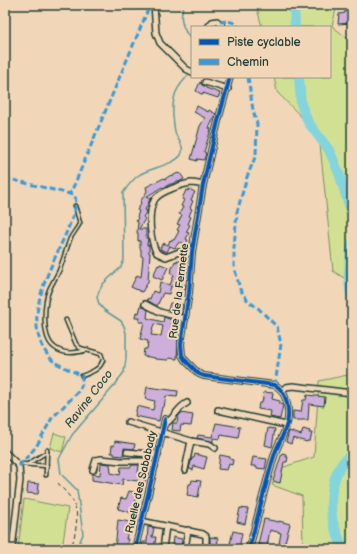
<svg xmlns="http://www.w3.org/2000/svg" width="357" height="554" viewBox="0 0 357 554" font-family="'Balsamiq Sans',sans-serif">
	<rect width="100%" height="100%" fill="#f1d7b8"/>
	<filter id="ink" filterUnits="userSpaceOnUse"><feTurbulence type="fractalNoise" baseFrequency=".025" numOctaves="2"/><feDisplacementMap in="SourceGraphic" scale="8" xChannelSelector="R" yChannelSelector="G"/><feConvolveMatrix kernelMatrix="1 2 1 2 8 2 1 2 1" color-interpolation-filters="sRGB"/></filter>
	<g filter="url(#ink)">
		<!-- green -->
		<g fill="#d2e093" stroke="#788e64">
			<polygon points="256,5 337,5 332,26 352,42 352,74 349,118 352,127 352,283 333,271 319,135 277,92 274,77 330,77 330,27 262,27"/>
			<polygon points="352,374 352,549 303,549 302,496 272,485 278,469 314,457 319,381"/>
			<polygon points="54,433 66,437 62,452 50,448"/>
			<polygon points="24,499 68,508 62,549 18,549"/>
		</g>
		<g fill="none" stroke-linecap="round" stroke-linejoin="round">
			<!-- stream -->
			<g stroke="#5c989a" stroke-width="1.5">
				<path d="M184,5c-6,13 -1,25 8,36"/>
				<path d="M77,549l6,-15 -6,-44 -16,-16 -2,-15 13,-24 43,-50 9,-13 2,-13v-26l-2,-7 -3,-5 -17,-11 -5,-6 -2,-7 2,-6 4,-7 18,-17 3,-7 -1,-67c4,-6 10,-14 16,-18 10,-7 35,-10 42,-20 4,-8 -2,-14 -5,-20 -2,-5 -2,-13 -3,-19 -1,-20 3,-29 18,-43"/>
			</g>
			<!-- river -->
			<g stroke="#84d4de" stroke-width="10">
				<polyline points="294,5 295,27"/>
				<polyline points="299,77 301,104 308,122 329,150 339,173 352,215"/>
				<path d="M352,244c-3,19 -5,36 0,55"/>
				<path d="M343,549c-3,-10 -10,-22 -11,-32 -3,-21 1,-50 20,-63"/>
			</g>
		</g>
		<!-- building -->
		<g fill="#ceaedb" stroke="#1f3d34" fill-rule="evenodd">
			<polygon points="352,8 352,23 338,24 339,14 345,13 345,9"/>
			<polygon points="200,82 202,85 206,87 206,88 220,93 218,98 203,93 203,95 196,91"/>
			<polygon points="197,106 208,112 209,110 216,114 209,128 211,129 204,152 206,153 204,160 197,159 197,161 191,159 200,126 205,118 194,112"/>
			<polygon points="178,173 179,174 180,173 184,179 179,182 177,181 172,184 170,184 163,188 162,187 146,197 150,199 145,210 147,211 143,217 145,219 139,229 146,229 146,238 148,238 147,245 149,245 149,253 150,253 148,282 142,292 131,287 137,275 141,277 143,257 141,256 141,249 140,249 140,241 138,241 138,233 137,233 138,222 136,221 138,218 137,217 139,211 137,210 141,203 140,202 147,191 146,187 164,178 165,179 171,175 172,176"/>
			<polygon points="189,189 195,192 191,200 193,201 190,208 192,209 189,216 191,217 188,224 190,225 186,232 189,233 186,239 188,240 186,244 179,242 175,248 169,246 170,246 167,252 160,249 162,244 163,245 164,243 168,245 170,240 171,241 172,239 174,240 179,231 177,230 180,225 177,224 182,215 179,214 183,207 181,206 184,200 182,199 186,190 188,191"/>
			<polygon points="177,260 184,262 182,265 185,266 182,273 184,274 180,284 186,285 185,289 171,286 169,294 163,293 157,306 147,300 148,298 150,299 153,291 158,293 160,282 170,285 174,275 170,273 175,261 177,262"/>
			<polygon points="160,264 168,267 162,280 153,276 158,265 159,266"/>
			<polygon points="176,302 183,305 182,314 168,310 170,303 176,304"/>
			<path d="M141,305l7,5 -1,8 16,4 1,-5 8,3 -1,6 7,1 -2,11h2l-1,21 -8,-1 -1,2 -13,-1v-1l-12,-2 1,-7h3l1,-8 -8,-2 4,-17h-5l1,-4h-5l1,-6 3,1zM154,324l9,2 -2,10 -10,-1z"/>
			<polygon points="147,387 178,391 177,397 166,396 164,407 162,407 159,421 135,416 137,406 153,410 155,401 145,399"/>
			<polygon points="264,392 273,393 272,399 280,401 280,404 283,405 280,419 270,417 271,411 258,409 259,403 262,403"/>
			<polygon points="307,395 325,397 324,406 309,404 308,420 293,420 293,411 301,412 303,400 306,400"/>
			<polygon points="181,413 193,415 191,426 181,425 180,431 172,430 173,423 177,423 178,417"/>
			<polygon points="216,423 240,427 238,438 221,435 220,439 213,438 213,442 197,438 198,435 212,437"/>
			<polygon points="268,428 275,429 272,447 265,445"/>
			<polygon points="303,429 310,431 309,433 312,433 310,441 307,441 307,442 293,438 291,444 286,442 289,431 301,435"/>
			<polygon points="115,441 135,444 134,449 124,448 123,456 114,455 114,453 111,453 112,445 114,446"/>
			<polygon points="282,453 286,454 286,457 288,457 287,462 284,462 280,483 273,481"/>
			<polygon points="195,454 207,457 204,469 194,466 193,470 189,469 192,458 194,458"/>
			<polygon points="220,455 230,457 230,459 233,460 232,465 229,464 227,470 218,469"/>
			<polygon points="253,457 267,459 265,469 256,468 256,466 251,466"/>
			<polygon points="101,463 110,464 111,473 120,475 121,467 131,467 132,465 139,465 138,473 146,474 145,482 123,479 122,485 92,480 92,474 100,475"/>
			<polygon points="192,480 201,481 198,497 187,495 189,484 191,484"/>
			<polygon points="28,483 39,484 38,494 27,493"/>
			<polygon points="129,491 138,493 132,513 118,509 121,498 126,499"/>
			<polygon points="240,508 248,509 245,524 237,522"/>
			<polygon points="264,519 279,522 279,521 290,524 285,542 289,543 287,549 278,549 281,533 270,530 267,546 258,544"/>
			<polygon points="118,520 130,522 126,539 128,539 126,549 115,549"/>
			<polygon points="148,527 154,528 152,537 156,537 154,549 142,549 142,542 147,542"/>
			<polygon points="233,531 242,533 239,549 229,548"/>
			<polygon points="173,537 182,539 181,549 173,549 173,546 172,546"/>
			<polygon points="210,537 218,538 217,549 210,549"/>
		</g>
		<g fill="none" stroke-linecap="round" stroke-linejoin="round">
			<!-- lane casing -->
			<g stroke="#1f3d34" stroke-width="5.5">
				<g id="lane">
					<path d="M75,206l5,17c-3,6 -7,10 -10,16 -4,11 -7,22 -11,32 -3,6 -6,11 -9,17 -6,13 -9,49 4,59 9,8 23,6 33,3"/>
					<path d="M66,320l10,24 4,4 21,6 2,6c-3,10 -12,12 -21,16"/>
					<polyline points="22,464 47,466"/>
					<polyline points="28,464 47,452"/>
					<polyline points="46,475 47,450"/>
				</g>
			</g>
			<!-- street casing -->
			<g stroke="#1f3d34" stroke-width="8">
				<g id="street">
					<polyline points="154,5 156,33 160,43 186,69 192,72"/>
					<polyline points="208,27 212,22 217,21 222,25 223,27"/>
					<path d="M230,77l-12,44 -15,64 -11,67 -3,41 -8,51 1,11 3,5 14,14 5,2 71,9c11,6 14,22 13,33 -1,12 -9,24 -13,35 -10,32 -17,64 -26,96"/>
					<polyline points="205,82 228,89"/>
					<path d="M192,252h-13l-13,5 -9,-4c-7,-11 -10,-42 -2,-54 5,-7 27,-15 36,-16 4,0 8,1 12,2"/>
					<polyline points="145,304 160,312 185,319"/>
					<polyline points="282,391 286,387 293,386 352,393"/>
					<polyline points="218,410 286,425"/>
					<polyline points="128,422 191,441 209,444 215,448"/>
					<path d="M164,425c10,-6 13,-17 23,-22"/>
					<polyline points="5,452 19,466 20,480 12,549"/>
					<polyline points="127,452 158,455"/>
					<polyline points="93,470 96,460 101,459 121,461 143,461 155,466"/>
					<polyline points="185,470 191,441"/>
					<polyline points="141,521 203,534 206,536 206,549"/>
					<polyline points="135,549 156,461 165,419"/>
					<polyline points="163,549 166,526"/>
					<polyline points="185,549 188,530"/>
				</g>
			</g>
			<!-- path -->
			<path stroke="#1f3d34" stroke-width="1" stroke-dasharray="4 3" stroke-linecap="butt" d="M58,483c4,5 10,11 14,17 9,13 3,35 -1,49"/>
			<!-- lane -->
			<use href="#lane" stroke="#f1d7b8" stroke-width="2.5"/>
			<!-- street -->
			<use href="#street" stroke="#f1d7b8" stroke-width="5"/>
			<!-- quiet -->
			<g stroke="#3a99d8" stroke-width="3" stroke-dasharray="6 3" stroke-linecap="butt">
				<path d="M220,22c7,-1 13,-2 18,5"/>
				<polyline points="248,77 253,110 257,124 256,155 247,177 237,212 234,247 234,266 240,289 248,301 258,308 277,327 281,344 275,385"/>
				<polyline points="5,178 70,194"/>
				<path d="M19,466l17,-19 16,-29 27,-27 3,-7v-8c-8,-5 -25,-11 -30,-16 -35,-37 -1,-91 15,-129 4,-11 11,-24 8,-35l-5,-2 6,-13 74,-176"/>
			</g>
			<!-- cycleway casing -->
			<g stroke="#f1d7b8" stroke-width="6">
				<g id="cycleway">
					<path d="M230,77l-12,44 -15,64 -11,67 -3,41 -8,51 1,11 3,5 14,14 5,2 71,9c11,6 14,22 13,33 -1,12 -9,24 -13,35 -10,32 -17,64 -26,96"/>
					<polyline points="135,549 156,461 165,419"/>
				</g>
			</g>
			<!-- cycleway -->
			<use href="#cycleway" stroke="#0057b8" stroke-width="4"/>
		</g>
	</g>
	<g text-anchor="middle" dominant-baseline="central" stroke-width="4" stroke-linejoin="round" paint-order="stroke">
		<!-- street labels -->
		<g font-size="11" fill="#1f3d34" stroke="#f1d7b8">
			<text transform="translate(179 291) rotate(-83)">Rue de la Fermette</text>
			<text transform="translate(141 482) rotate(-77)">Ruelle des Sababady</text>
		</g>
		<!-- water labels -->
		<g font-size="12" font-style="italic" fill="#294c45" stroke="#f1d7b8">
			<text transform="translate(89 399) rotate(-52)">Ravine Coco</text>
		</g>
	</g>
	<!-- margin -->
	<rect width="357" height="554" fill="none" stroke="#f1d7b8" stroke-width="20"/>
	<rect x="10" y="10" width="337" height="534" fill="none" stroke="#1f3d34" stroke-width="1.5" filter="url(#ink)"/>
	<!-- legend -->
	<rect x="191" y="26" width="140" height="52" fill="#f1d7b8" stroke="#9d9983"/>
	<rect x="199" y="39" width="20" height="6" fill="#0057b8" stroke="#9d9983"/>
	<text x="227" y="46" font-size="12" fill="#1f3d34">Piste cyclable</text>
	<rect x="199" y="59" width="20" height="6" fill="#3a99d8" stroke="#9d9983"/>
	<text x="227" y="66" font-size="12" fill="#1f3d34">Chemin</text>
</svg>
